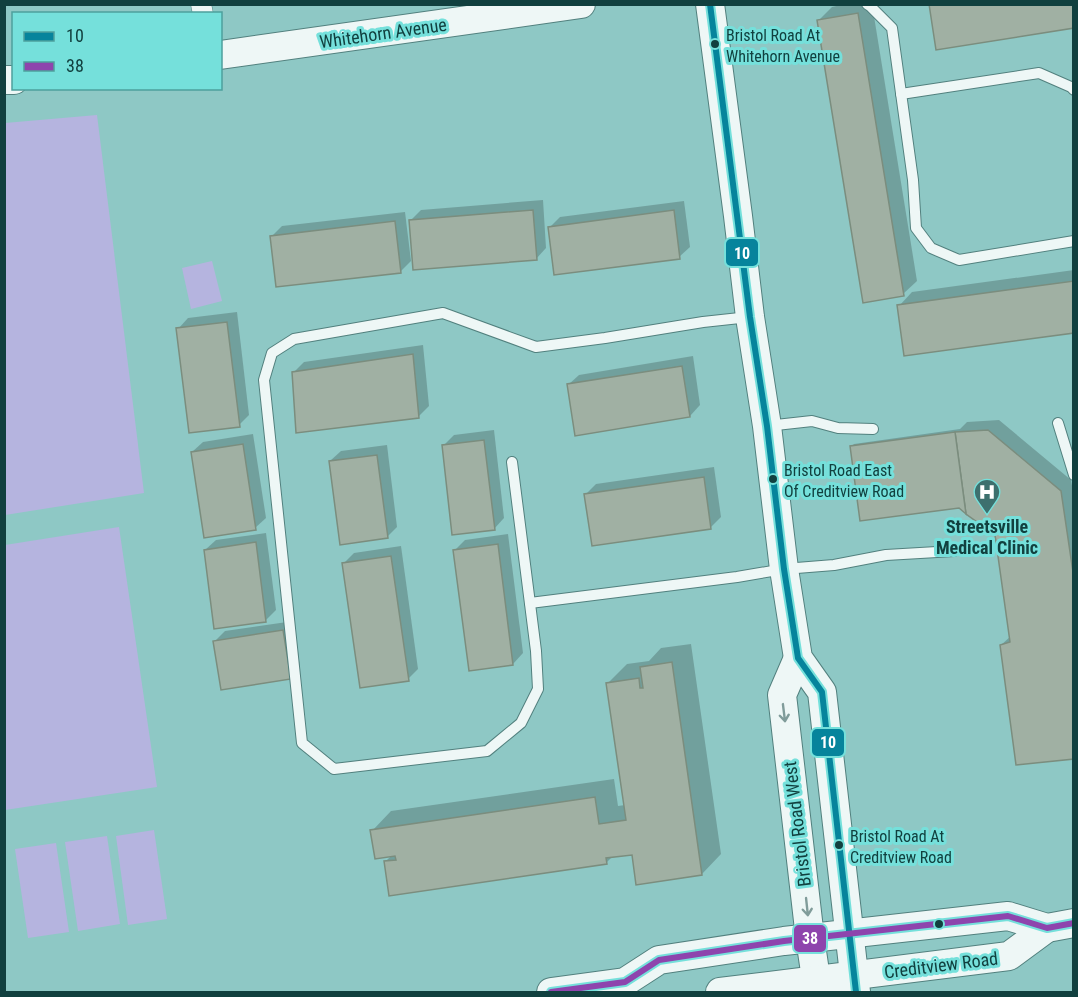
<svg xmlns="http://www.w3.org/2000/svg" width="1078" height="997" viewBox="0 0 1078 997" font-family="'Roboto Condensed',sans-serif">
	<rect width="100%" height="100%" fill="#8ec8c5"/>
	<!-- green -->
	<g fill="#b5b4df">
		<polygon points="97,115 144,493 5,515 5,123"/>
		<polygon points="212,261 222,301 191,309 182,268"/>
		<polygon points="119,527 157,787 5,810 5,545"/>
		<polygon points="154,830 167,919 128,925 116,836"/>
		<polygon points="107,836 120,924 78,931 65,842"/>
		<polygon points="56,843 69,932 28,938 15,849"/>
	</g>
	<!-- shadow -->
	<g fill="#0003">
		<polygon points="845,4 872,4 917,281 903,294 818,21 832,7"/>
		<polygon points="543,200 546,248 536,259 411,220 421,210"/>
		<polygon points="684,201 690,247 679,257 550,227 560,217"/>
		<polygon points="405,212 411,261 401,271 271,237 282,226"/>
		<polygon points="1074,270 1074,332 899,306 912,292"/>
		<polygon points="237,312 249,415 239,425 178,329 188,318"/>
		<polygon points="423,345 429,406 418,417 294,372 304,362"/>
		<polygon points="693,356 700,405 690,416 568,385 579,375"/>
		<polygon points="999,420 1071,480 1074,497 1074,757 1001,645 1011,636 996,534 960,506 851,447 854,444 960,429 967,422"/>
		<polygon points="494,430 504,518 494,529 444,445 454,435"/>
		<polygon points="253,434 266,518 255,528 192,452 203,442"/>
		<polygon points="387,445 397,527 387,537 330,461 341,451"/>
		<polygon points="714,467 721,517 710,528 586,494 596,484"/>
		<polygon points="266,533 276,610 265,621 205,550 216,540"/>
		<polygon points="508,534 523,653 513,664 455,550 465,540"/>
		<polygon points="401,546 418,669 408,679 343,564 354,553"/>
		<polygon points="294,621 300,667 290,677 215,641 225,631"/>
		<polygon points="691,644 721,854 702,874 633,853 613,856 606,863 385,862 392,855 372,831 391,811 614,779 618,806 625,805 608,683 627,664 649,661 661,648"/>
	</g>
	<!-- building -->
	<g fill="#a0b0a3" stroke="#7b8d7e" stroke-width="1.5">
		<polygon points="929,4 1074,4 1074,28 936,50"/>
		<polygon points="858,13 904,296 863,303 817,20"/>
		<polygon points="533,210 537,260 413,270 409,220"/>
		<polygon points="674,210 680,259 554,275 548,227"/>
		<polygon points="395,221 401,273 276,287 270,236"/>
		<polygon points="1074,281 1074,333 904,356 897,305"/>
		<polygon points="227,322 240,427 189,433 176,328"/>
		<polygon points="413,354 419,418 296,433 292,372"/>
		<polygon points="682,366 690,417 575,436 567,384"/>
		<polygon points="988,430 1061,491 1074,579 1074,759 1016,765 1000,645 1010,642 995,535 966,514 955,432"/>
		<polygon points="955,432 966,514 959,508 860,521 850,446"/>
		<polygon points="484,440 495,530 452,535 442,445"/>
		<polygon points="243,444 256,530 204,538 191,452"/>
		<polygon points="377,455 388,538 340,545 329,461"/>
		<polygon points="704,477 711,529 592,546 584,494"/>
		<polygon points="256,542 266,622 214,629 204,550"/>
		<polygon points="498,544 513,665 469,671 453,550"/>
		<polygon points="391,556 409,681 360,688 342,563"/>
		<polygon points="283,630 291,679 221,690 213,641"/>
		<polygon points="672,662 702,875 636,885 632,855 606,858 607,864 389,896 384,861 396,860 395,856 375,859 370,830 595,797 599,824 626,820 606,683 639,678 640,688 643,688 640,667"/>
	</g>
	<g fill="none" stroke-linecap="round" stroke-linejoin="round">
		<!-- lane casing -->
		<g stroke="#52807e" stroke-width="12">
			<g id="lane">
				<polyline points="867,4 870,6 892,28 913,180 916,228 931,248 959,260 1074,241"/>
				<polyline points="901,94 1039,73 1071,87 1074,90"/>
				<polyline points="1058,423 1074,475"/>
				<polyline points="767,426 812,421 838,428 873,429"/>
				<polyline points="512,462 536,651 538,689 521,723 487,751 334,769 302,743 264,380 272,353 294,339 443,313 536,347 605,338 703,322 749,317"/>
				<polyline points="530,603 737,577 784,569 834,565 886,555 954,551"/>
			</g>
		</g>
		<!-- street casing -->
		<g stroke="#52807e" stroke-width="21">
			<polyline id="street" points="201,4 203,14"/>
		</g>
		<!-- secondary casing -->
		<g stroke="#52807e" stroke-width="30">
			<g id="secondary">
				<polyline points="710,4 738,216 750,317 767,426 784,569 798,658 822,692 856,992"/>
				<polyline points="220,55 581,4"/>
				<polyline points="4,80 14,80"/>
				<polyline points="798,658 782,695 810,938 818,992"/>
				<polyline points="551,992 625,982 659,960 784,941 1008,916 1047,928 1074,923"/>
				<polyline points="720,992 1009,956 1047,928"/>
			</g>
		</g>
		<!-- lane -->
		<use href="#lane" stroke="#eef7f6" stroke-width="10"/>
		<!-- street -->
		<use href="#street" stroke="#eef7f6" stroke-width="20"/>
		<!-- secondary -->
		<use href="#secondary" stroke="#eef7f6" stroke-width="28"/>
		<!-- bus-1 casing -->
		<g stroke="#75e0db" stroke-width="10">
			<polyline id="bus-1" points="710,4 750,317 767,426 784,569 798,658 822,692 856,992"/>
		</g>
		<!-- bus-2 casing -->
		<g stroke="#75e0db" stroke-width="10">
			<polyline id="bus-2" points="551,992 625,982 659,960 784,941 1008,916 1047,928 1074,923"/>
		</g>
		<!-- bus-1 -->
		<use href="#bus-1" stroke="#06849c" stroke-width="6"/>
		<!-- bus-2 -->
		<use href="#bus-2" stroke="#8e44ad" stroke-width="6"/>
	</g>
	<!-- one-way arrows -->
	<defs><path id="oneway-shaft" d="M-6 0H5M1.5-3L5.5 0L1.5 3" fill="none" stroke-width="1.6" stroke-linecap="round" stroke-linejoin="round" transform="scale(1.5)"/></defs>
	<g stroke="#809c9a">
		<use href="#oneway-shaft" transform="translate(784 713) rotate(83)"/>
		<use href="#oneway-shaft" transform="translate(807 907) rotate(84)"/>
	</g>
	<!-- icons -->
	<defs>
		<g id="hospital-pin" transform="scale(1.35)"><path d="M0 17L-7.5 6A9.5 9.5 0 1 1 7.5 6Z" fill="#3d706e" stroke="#75e0db"/><path d="M-5-5h3v3.5h4V-5h3V5h-3V1.5h-4V5h-3Z" fill="#fff"/></g>
	</defs>
	<g fill-rule="evenodd">
		<use href="#hospital-pin" x="987" y="492"/>
	</g>
	<!-- markers -->
	<g fill="#11403f" stroke="#75e0db" stroke-width="2">
		<circle cx="715" cy="44" r="5"/>
		<circle cx="773" cy="479" r="5"/>
		<circle cx="839" cy="845" r="5"/>
		<circle cx="939" cy="924" r="5"/>
	</g>
	<g text-anchor="middle" dominant-baseline="central" stroke-width="6" stroke-linejoin="round" paint-order="stroke">
		<!-- bus labels -->
		<g font-size="16" fill="#11403f" stroke="#75e0db" text-anchor="start">
			<text x="726" y="35">Bristol Road At<tspan x="726" dy="21">Whitehorn Avenue</tspan></text>
			<text x="784" y="470">Bristol Road East<tspan x="784" dy="21">Of Creditview Road</tspan></text>
			<text x="850" y="836">Bristol Road At<tspan x="850" dy="21">Creditview Road</tspan></text>
		</g>
		<!-- street labels -->
		<g font-size="18" fill="#11403f" stroke="#75e0db">
			<text transform="translate(383 33) rotate(-8)">Whitehorn Avenue</text>
			<text transform="translate(797 824) rotate(-97)">Bristol Road West</text>
			<text transform="translate(941 965) rotate(-7)">Creditview Road</text>
		</g>
		<!-- poi labels -->
		<g font-size="18" font-weight="bold" fill="#11403f" stroke="#75e0db">
			<text x="987" y="526">Streetsville<tspan x="987" dy="21">Medical Clinic</tspan></text>
		</g>
	</g>
	<g stroke="#75e0db" stroke-width="2">
		<rect x="725" y="238" width="34" height="29" rx="6" fill="#06849c"/>
		<rect x="811" y="728" width="34" height="29" rx="6" fill="#06849c"/>
		<rect x="793" y="924" width="34" height="29" rx="6" fill="#8e44ad"/>
	</g>
	<g font-size="16" text-anchor="middle" font-weight="bold" fill="#fff">
		<text x="742" y="259">10</text>
		<text x="828" y="748">10</text>
		<text x="810" y="944">38</text>
	</g>
	<!-- border -->
	<rect width="1078" height="997" fill="none" stroke="#11403f" stroke-width="12"/>
	<!-- legend -->
	<rect x="12" y="12" width="210" height="78" fill="#75e0db" stroke="#4da09d" stroke-width="1.5"/>
	<rect x="24" y="32" width="30" height="9" fill="#06849c" stroke="#4da09d" stroke-width="1.5"/>
	<text x="66" y="42" font-size="18" fill="#11403f">10</text>
	<rect x="24" y="62" width="30" height="9" fill="#8e44ad" stroke="#4da09d" stroke-width="1.5"/>
	<text x="66" y="72" font-size="18" fill="#11403f">38</text>
</svg>
